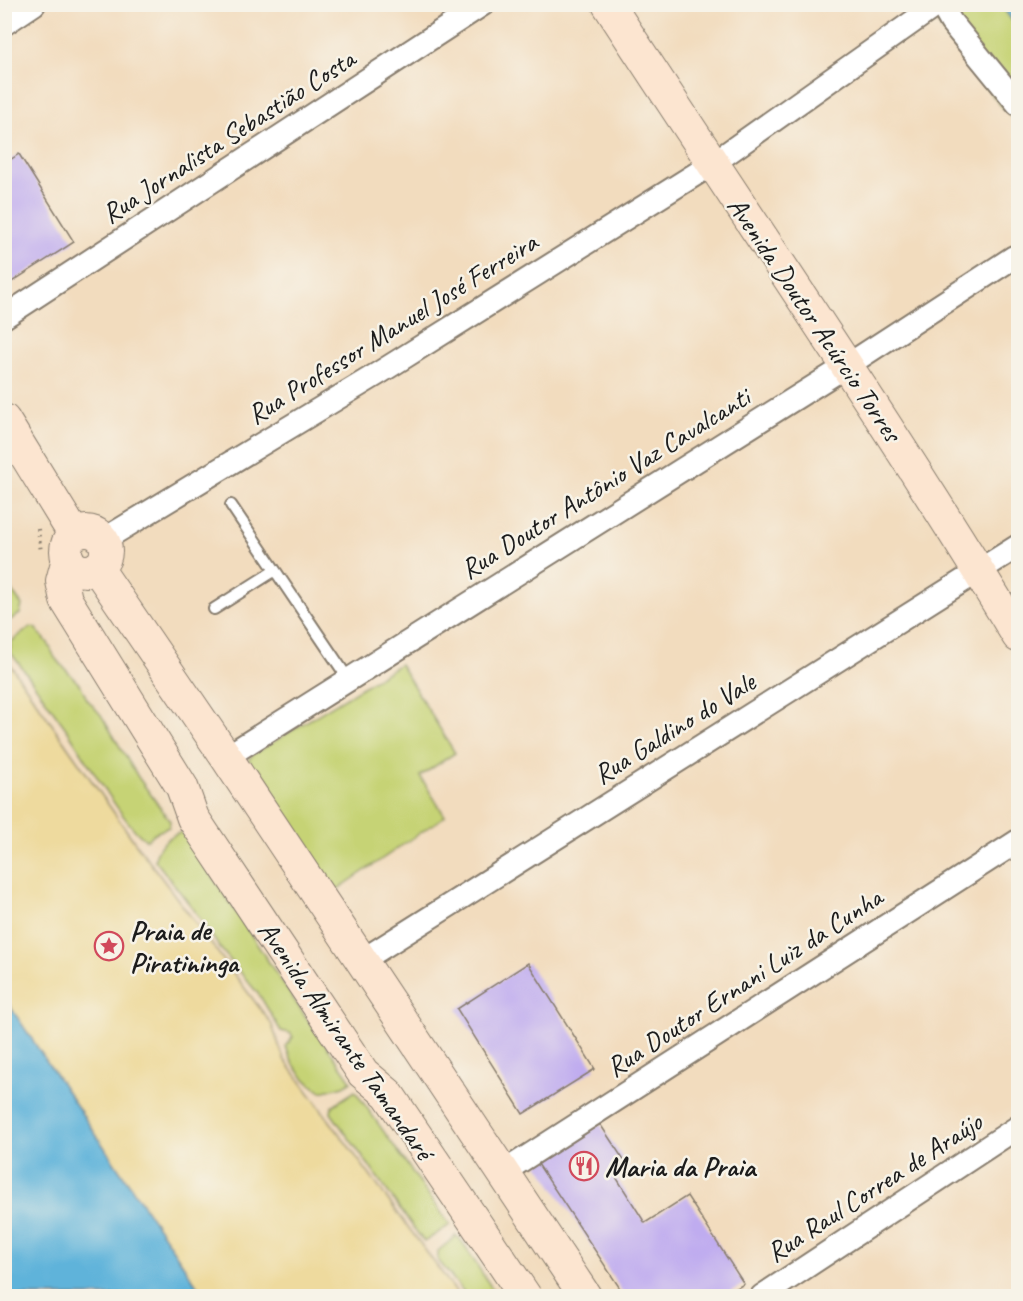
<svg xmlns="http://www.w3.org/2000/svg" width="1023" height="1301" viewBox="0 0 1023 1301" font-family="Caveat,sans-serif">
	<rect width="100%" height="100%" fill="#f7f3e8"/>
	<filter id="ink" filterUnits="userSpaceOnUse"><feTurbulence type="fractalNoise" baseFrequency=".0167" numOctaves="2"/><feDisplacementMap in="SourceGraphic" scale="12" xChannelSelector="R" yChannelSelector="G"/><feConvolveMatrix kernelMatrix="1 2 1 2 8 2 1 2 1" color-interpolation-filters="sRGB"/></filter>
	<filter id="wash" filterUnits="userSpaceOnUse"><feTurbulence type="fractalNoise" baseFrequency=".008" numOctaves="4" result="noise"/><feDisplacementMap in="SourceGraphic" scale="24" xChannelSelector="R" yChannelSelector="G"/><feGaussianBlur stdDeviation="1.35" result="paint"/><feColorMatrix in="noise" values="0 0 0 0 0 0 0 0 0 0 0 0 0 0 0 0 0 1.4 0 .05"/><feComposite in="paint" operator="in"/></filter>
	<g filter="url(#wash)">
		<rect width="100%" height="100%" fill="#f2dcbe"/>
		<!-- green -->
		<g fill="#c6d374" stroke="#717848" stroke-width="1.5">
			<polygon points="924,5 1001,5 1018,29 1018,124 1002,107 967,64"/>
			<polygon points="4,578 8,586 22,605 20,614 5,623"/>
			<path d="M30,627l5,1 13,15 7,15 26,28 6,13 14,16 37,62 32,44 -1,6 -14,6 -8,7c-18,-6 -66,-90 -80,-110 -19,-26 -37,-53 -57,-78l1,-10z"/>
			<polygon points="400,664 455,753 420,776 445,816 332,893 248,768 248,762 252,755"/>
			<path d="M182,832c32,44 60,90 90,135 25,39 53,76 79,114l-7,5 -23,6c-16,-11 -30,-27 -35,-46l7,-9 -3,-4 -9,-2 -21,-35 -40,-48 -26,-38 -39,-50c1,-14 14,-24 27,-28z"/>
			<polygon points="355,1091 450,1225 424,1242 331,1113 332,1106"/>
			<polygon points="456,1236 460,1239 497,1296 467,1296 438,1260 438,1251"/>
		</g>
		<!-- sand -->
		<polygon fill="#eeda9e" stroke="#857b5d" stroke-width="1.5" points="4,656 136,844 271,1023 284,1059 459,1296 204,1296 5,999"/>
		<!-- water -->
		<g fill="#5eb3da" stroke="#3d687b" stroke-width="1.5">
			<polygon points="1001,5 1018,5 1018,29"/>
			<polygon points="4,999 5,999 204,1296 5,1296"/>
		</g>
		<g id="blocks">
			<!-- building -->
			<g fill="#bfacef">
				<polygon points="19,154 74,242 4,287 4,164"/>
				<polygon points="528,963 595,1069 523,1114 457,1009"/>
				<polygon points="600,1124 629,1168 616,1177 645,1223 687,1196 744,1284 723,1296 625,1296 538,1164"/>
			</g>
		</g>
	</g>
	<g filter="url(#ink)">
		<use href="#blocks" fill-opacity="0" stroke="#877c6d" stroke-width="1.5"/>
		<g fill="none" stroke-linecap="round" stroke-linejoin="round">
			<!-- lane casing -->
			<g stroke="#877c6d" stroke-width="14">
				<g id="lane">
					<polyline points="231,505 349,680"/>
					<polyline points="214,609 274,571"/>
				</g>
			</g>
			<!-- street casing -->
			<g stroke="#877c6d" stroke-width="26">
				<g id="street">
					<polyline points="941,4 951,22 1018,104"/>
					<polyline points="4,24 34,4"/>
					<polyline points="4,317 483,4"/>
					<polyline points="103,540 379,373 712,164 938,4"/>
					<polyline points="226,757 848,365 1014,257"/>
					<polyline points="361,961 1018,546"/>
					<polyline points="502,1173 1018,841"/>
					<polyline points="762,1296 1018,1127"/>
				</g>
			</g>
			<!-- secondary casing -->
			<g stroke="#877c6d" stroke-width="34">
				<g id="secondary">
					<path d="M608,4c137,211 280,417 410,632"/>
					<polyline points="4,420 74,534"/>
					<circle cx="86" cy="551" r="20"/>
					<polyline points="68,559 62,581 66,600 182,787 193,818 363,1073 388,1094 525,1296"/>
					<polyline points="97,568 226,757 585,1296"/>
				</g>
			</g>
			<!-- path -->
			<polyline stroke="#877c6d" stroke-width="4" stroke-dasharray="1.5 4.5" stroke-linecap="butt" points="38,529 41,552"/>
			<!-- lane -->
			<use href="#lane" stroke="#fff" stroke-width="10"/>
			<!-- street -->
			<use href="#street" stroke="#fff" stroke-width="22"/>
			<!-- secondary -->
			<use href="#secondary" stroke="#fce5d0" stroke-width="32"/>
		</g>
	</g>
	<!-- icons -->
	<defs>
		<g id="sight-ring" transform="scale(1.5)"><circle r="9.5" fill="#f7f3e8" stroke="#d1495b" stroke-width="1.5"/><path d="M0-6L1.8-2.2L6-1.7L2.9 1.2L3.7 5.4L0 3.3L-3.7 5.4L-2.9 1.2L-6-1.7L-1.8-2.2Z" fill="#d1495b"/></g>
		<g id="restaurant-ring" transform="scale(1.5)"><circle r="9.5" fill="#f7f3e8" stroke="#d1495b" stroke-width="1.5"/><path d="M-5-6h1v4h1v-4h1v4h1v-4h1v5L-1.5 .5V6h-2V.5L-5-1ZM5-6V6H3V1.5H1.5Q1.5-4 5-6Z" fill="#d1495b"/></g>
	</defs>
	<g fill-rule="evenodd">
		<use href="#sight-ring" x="109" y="946"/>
		<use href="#restaurant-ring" x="584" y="1166"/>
	</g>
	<g text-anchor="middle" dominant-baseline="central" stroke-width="5" stroke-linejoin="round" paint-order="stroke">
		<!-- street labels -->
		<g font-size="28" fill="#1c1c1c" stroke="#f7f3e8">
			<text transform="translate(228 136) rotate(-33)">Rua Jornalista Sebastião Costa</text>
			<text transform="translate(815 319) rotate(56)">Avenida Doutor Acúrcio Torres</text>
			<text transform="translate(392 328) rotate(-32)">Rua Professor Manuel José Ferreira</text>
			<text transform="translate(605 483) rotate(-32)">Rua Doutor Antônio Vaz Cavalcanti</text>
			<text transform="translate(674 728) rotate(-32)">Rua Galdino do Vale</text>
			<text transform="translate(744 982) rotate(-33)">Rua Doutor Ernani Luiz da Cunha</text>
			<text transform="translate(346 1040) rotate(55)">Avenida Almirante Tamandaré</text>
			<text transform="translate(874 1187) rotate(-33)">Rua Raul Correa de Araújo</text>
		</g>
		<!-- poi labels -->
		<g font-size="28" font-weight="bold" fill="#1c1c1c" stroke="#f7f3e8" text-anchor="start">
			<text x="130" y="930">Praia de<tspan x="130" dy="32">Piratininga</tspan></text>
			<text x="605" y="1166">Maria da Praia</text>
		</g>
	</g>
	<!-- margin -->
	<rect width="1023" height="1301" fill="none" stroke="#f7f3e8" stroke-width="24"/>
</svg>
